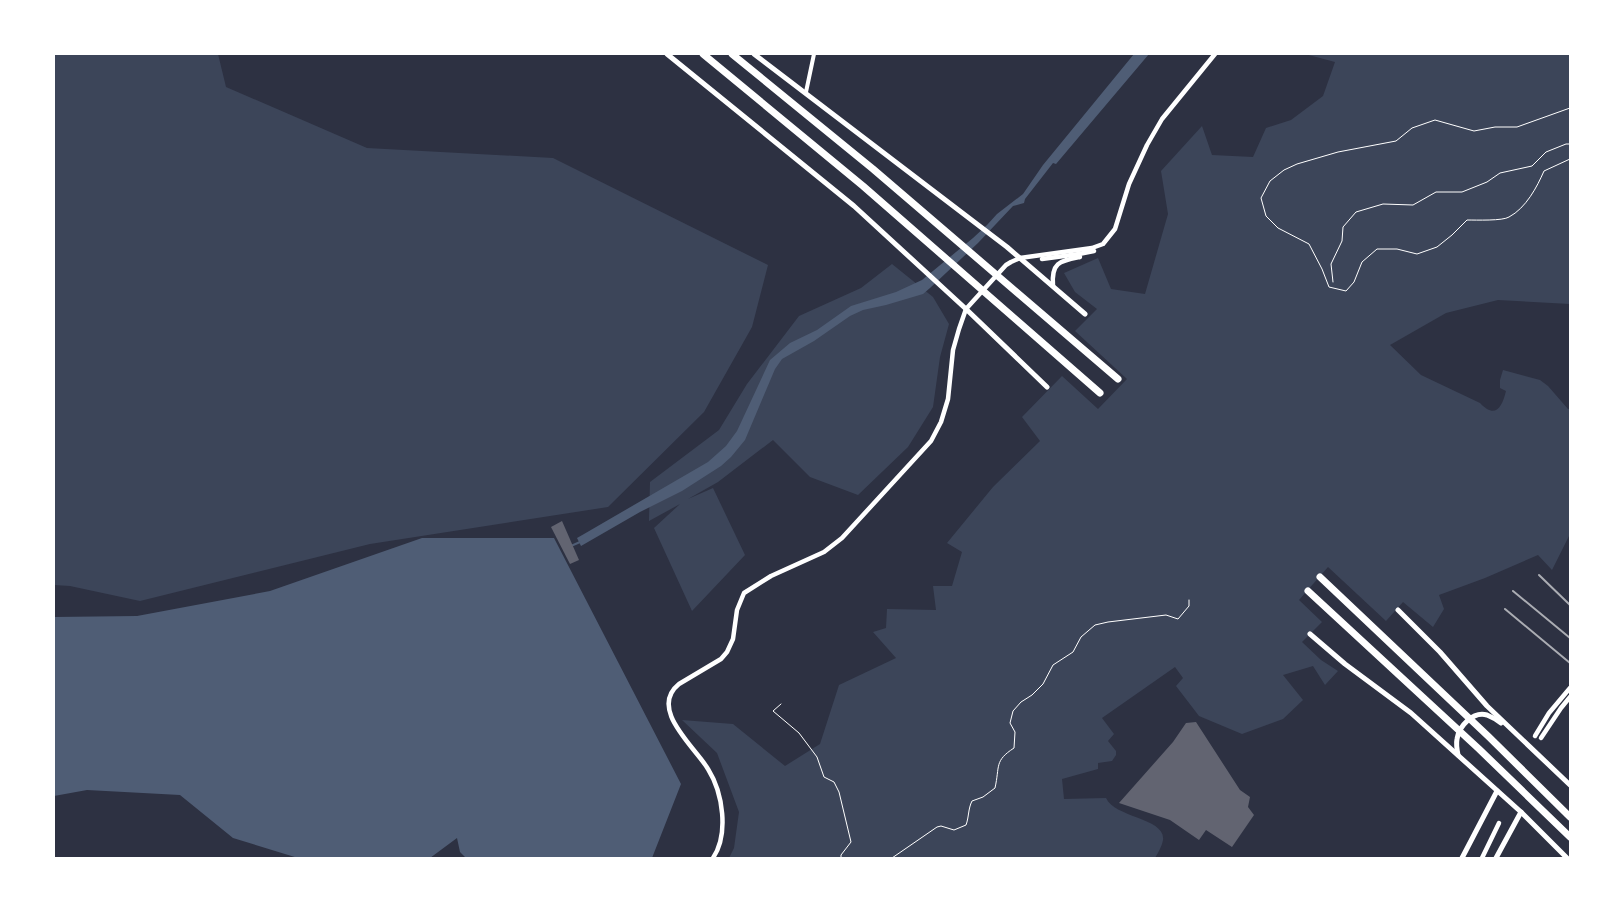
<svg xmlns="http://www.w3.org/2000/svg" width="1624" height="912" viewBox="0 0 1624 912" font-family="'Noto Serif',serif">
	<rect width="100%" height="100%" fill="#2d3142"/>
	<!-- green -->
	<g fill="#3c4559">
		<polygon points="54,54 218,54 226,87 367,148 553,158 768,265 752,327 704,412 608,507 370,544 140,601 70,586 54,585"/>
		<path d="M1305,54h265v250l-72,-4 -52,13 -56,32 31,30 59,28c15,16 22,5 26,-12l-6,-3v-8l3,-10 37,10 8,6 20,23h2v125l-18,36 -14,-15 -53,23 -46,17 5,14 -11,18 -30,-25 -17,19 -58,-54 -29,33 23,22 -20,20 19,18 17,11 -13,14 -12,-19 -30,9 20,25 -20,19 -41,15 -43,-18 -23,-30 7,-8 -8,-11 -73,51 12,16 -6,7 8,10v4l-4,6 -14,2v6l-36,10 2,20 42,-1c9,20 60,20 57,42 -1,6 -5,13 -8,18h-426l5,-10 5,-36 -22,-59 -35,-33 51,4 52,42 35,-22 19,-59 57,-27 -23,-26 13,-4 1,-19 49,1 -3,-24h19l10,-34 -15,-9 46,-56 47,-46 -18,-24 40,-41 36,33 29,-30 -52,-48 22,-22 -22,-17 -11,-19 34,-15 13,31 34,5 23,-80 -7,-43 41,-45 10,29 41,2 13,-29 25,-8 32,-24 12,-34z"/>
		<polygon points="892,264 933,297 949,324 940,357 933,407 908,447 858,495 810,477 773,440 718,482 688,499 713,488 745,555 692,611 654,528 680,504 649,521 650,482 719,430 747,384 799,316 861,288"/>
	</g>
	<!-- water -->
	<g fill="#4f5d75">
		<polygon points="1134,54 1149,54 1056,164 1053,163 1025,199 1024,203 1013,206 978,243 930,288 923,294 886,305 863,310 850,316 814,341 782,359 775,369 745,440 731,457 721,466 682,491 640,512 581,546 577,538 584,534 708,462 726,446 737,431 770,360 790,343 817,330 851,306 896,292 922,280 973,238 987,225 997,214 1023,194 1043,165"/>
		<polygon points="422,538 554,538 681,784 652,858 466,858 460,852 457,838 430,858 298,858 233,838 180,795 87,790 54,796 54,617 137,616 270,591"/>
	</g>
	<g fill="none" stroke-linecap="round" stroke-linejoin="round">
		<!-- stream -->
		<polyline stroke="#4f5d75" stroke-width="2" points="571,546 580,542"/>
	</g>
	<!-- building -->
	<g fill="#626471">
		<polygon points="562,521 579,560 570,564 551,527"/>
		<polygon points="1196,722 1240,790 1250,797 1248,807 1254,815 1232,847 1206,830 1199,840 1170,820 1119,803 1173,742 1186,723"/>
	</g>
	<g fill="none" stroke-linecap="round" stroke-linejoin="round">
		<!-- path -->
		<g stroke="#fff" stroke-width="1">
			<path d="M1570,108l-53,19h-22l-21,4 -39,-11 -23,8 -16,13 -58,11 -41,12 -13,6 -14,11 -9,17 5,18 12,12 31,16 13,25 7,18 17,4 8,-9 8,-20 15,-13h20l20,5 20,-7 15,-12 15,-15c9,0 36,1 42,-3 17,-9 28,-30 35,-46l26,-12"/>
			<polyline points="1333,282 1331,264 1342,241 1343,227 1356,212 1383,204 1413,205 1436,192 1462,192 1487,182 1500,173 1532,166 1546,152 1566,144 1570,144"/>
			<polyline points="781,704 773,711 799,733 817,757 824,777 834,782 839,792 851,842 841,855 841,858"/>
			<path d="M892,858l45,-31 4,-1 13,4 12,-5c3,-8 2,-16 6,-24l11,-4 12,-9c5,-22 -1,-27 19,-40l1,-16 -5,-9 3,-12 8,-9 11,-7 11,-11 10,-19 20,-13 8,-15 14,-12 13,-3 58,-7 12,4 11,-13v-6"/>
		</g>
		<!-- minor -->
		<polyline stroke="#fff" stroke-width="4" points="806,92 814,54"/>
		<!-- tertiary -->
		<g stroke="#fff" stroke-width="4.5">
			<polyline points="1042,259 1079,254 1094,251"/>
			<path d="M1053,286c-2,-24 7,-25 27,-29"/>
			<polyline points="1535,736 1549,713 1570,688"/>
			<polyline points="1541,738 1561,708 1570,697"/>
			<path d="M713,858c16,-24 10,-65 -5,-89 -13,-22 -60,-60 -29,-85l42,-25 6,-7 6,-13 4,-29 7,-17 27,-17 53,-24 18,-14 89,-97 10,-19 7,-23 5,-49 6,-21 7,-20 40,-44 5,-3 9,-4 72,-10 11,-4 12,-15 14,-45 18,-39 15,-26 53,-65"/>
			<polyline points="1482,858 1499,823"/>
		</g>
		<!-- secondary -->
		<g stroke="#fff" stroke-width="5">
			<polyline points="667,54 854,206 966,309 1047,387"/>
			<polyline points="754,54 1007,247 1085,314"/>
			<polyline points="1398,610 1440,652 1487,706 1570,785"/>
			<polyline points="1310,634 1345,664 1411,713 1521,812 1567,858"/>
			<path d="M1458,755c-1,-5 -2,-11 -1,-16 2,-13 16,-28 30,-24 5,2 10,5 14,8"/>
			<polyline points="1462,858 1497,791"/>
			<polyline points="1496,858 1521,812"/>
		</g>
		<!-- motorway -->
		<g stroke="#fff" stroke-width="7">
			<polyline points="703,54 863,186 1100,393"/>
			<polyline points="732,54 873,169 1118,379"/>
			<polyline points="1320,577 1489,737 1570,817"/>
			<polyline points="1308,591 1479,749 1570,837"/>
		</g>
		<!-- rail -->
		<g stroke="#abadb3" stroke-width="2">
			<polyline points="1539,575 1570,605"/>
			<polyline points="1513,591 1570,638"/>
			<polyline points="1505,609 1570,663"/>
		</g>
	</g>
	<!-- border -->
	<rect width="1624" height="912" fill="none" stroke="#ffffff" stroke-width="110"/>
</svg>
